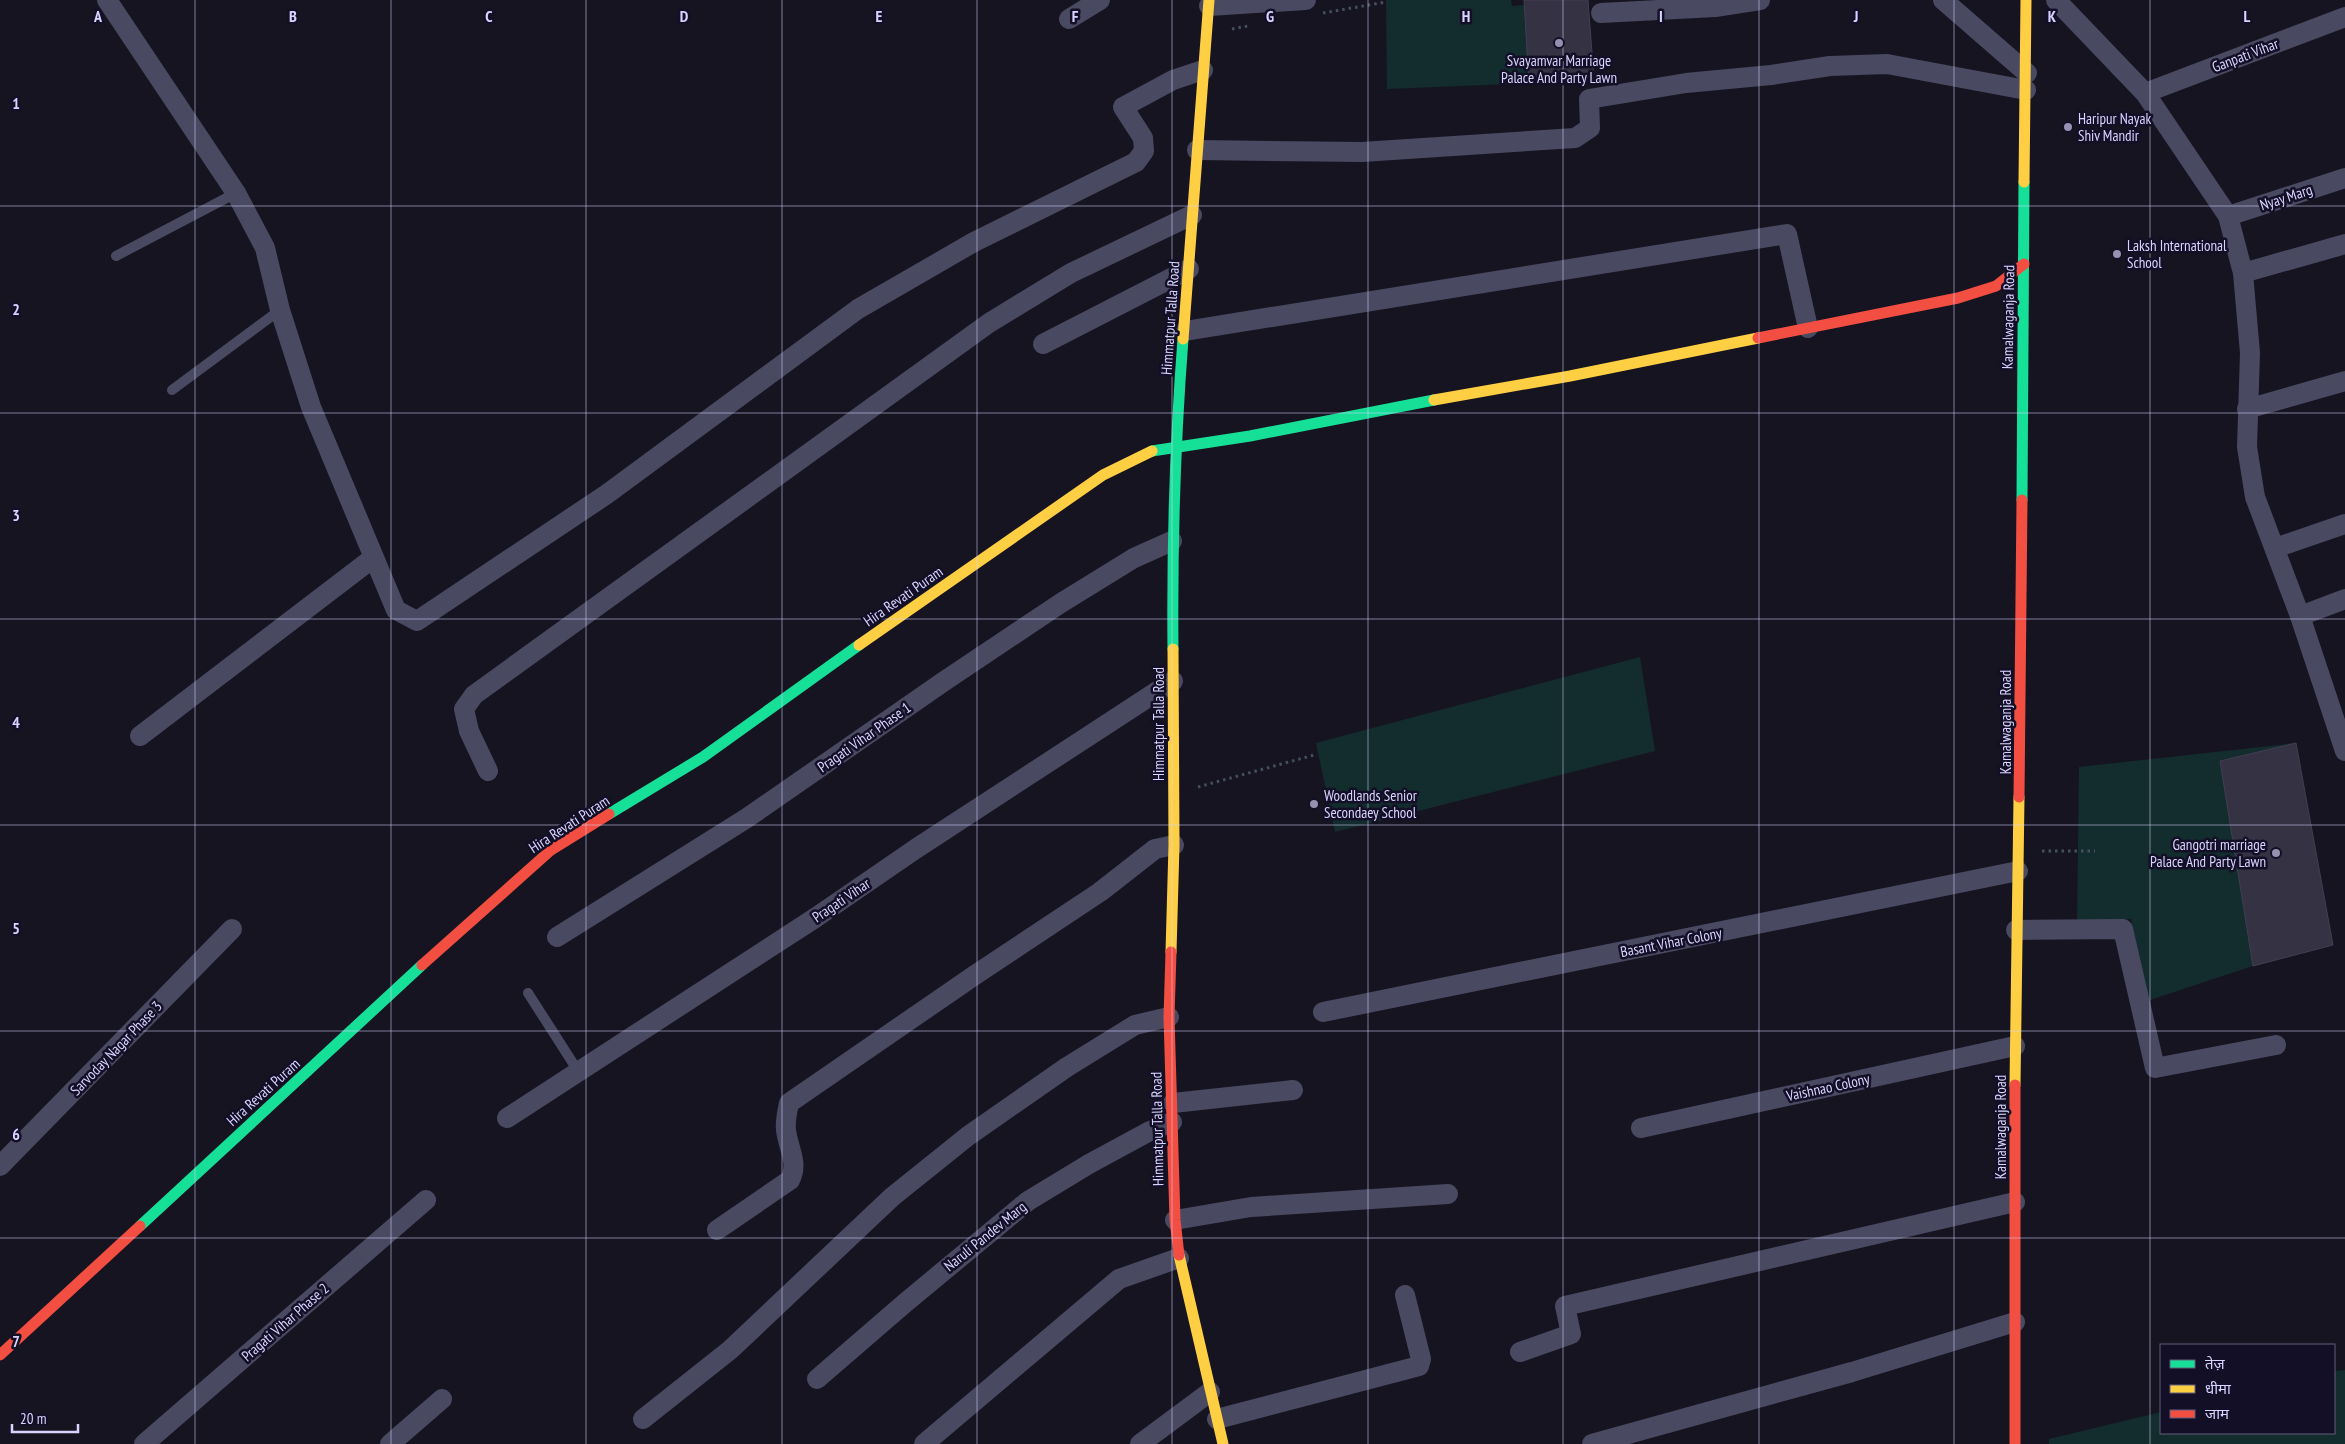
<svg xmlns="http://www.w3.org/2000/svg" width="2345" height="1444" viewBox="0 0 2345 1444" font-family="'PT Sans Narrow','Noto Sans Devanagari',sans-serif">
	<rect width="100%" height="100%" fill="#161421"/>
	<!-- green -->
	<g fill="#132c2d">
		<polygon points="1386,0 1511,0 1512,6 1525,5 1529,83 1387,89"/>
		<polygon points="1640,657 1655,751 1335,832 1316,743"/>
		<polygon points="2296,743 2220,761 2253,966 2147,1001 2131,919 2077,921 2079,767"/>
		<polygon points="2345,1370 2345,1444 2049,1444 2049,1439 2161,1412 2161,1433 2334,1433 2334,1371"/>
	</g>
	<!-- building -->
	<g fill="#343243" stroke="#433f54">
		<polygon points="1524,0 1588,0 1594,79 1529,83"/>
		<polygon points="2296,743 2333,945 2253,966 2220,761"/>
	</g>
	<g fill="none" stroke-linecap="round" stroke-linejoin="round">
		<!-- path -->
		<g stroke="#44505f" stroke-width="3" stroke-dasharray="2.5 4" stroke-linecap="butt">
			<polyline points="1323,13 1386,2"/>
			<polyline points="1232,29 1248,26"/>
			<polyline points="1198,787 1314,755"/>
			<polyline points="2042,851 2095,851"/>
		</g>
		<!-- lane -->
		<g stroke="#4a4962" stroke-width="10">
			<polyline points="116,256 236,193"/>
			<polyline points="172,390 280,310"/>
			<polyline points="528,993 578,1071"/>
		</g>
		<!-- street -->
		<g stroke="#4a4962" stroke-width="20">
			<polyline points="107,0 236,193 265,248 280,310 311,407 396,610 417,621 607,494 858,309 974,242 1136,162 1144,151 1143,138 1123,107 1173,80 1203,70"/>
			<polyline points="1943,0 2027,73"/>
			<polyline points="2056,0 2145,93 2228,216 2243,273 2250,353 2247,447 2255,497 2300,616 2345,751"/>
			<polyline points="1209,6 1306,0"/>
			<polyline points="1601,13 1715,7 1760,0"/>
			<polyline points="1069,19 1100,0"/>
			<polyline points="2145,93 2345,17"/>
			<polyline points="1197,150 1362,152 1575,138 1590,128 1589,99 1686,83 1771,75 1830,66 1887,64 2026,90"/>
			<polyline points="2228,216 2345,178"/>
			<polyline points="2243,273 2345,244"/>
			<polyline points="1185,331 1787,234 1808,328"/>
			<polyline points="1043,344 1189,269"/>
			<polyline points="2247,409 2345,381"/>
			<polyline points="2275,548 2345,524"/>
			<polyline points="2300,616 2345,599"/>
			<polyline points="140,736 373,558"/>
			<polyline points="488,771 469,731 464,709 474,695 989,323 1071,273 1192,215"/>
			<polyline points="2016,930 2123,929 2155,1068 2276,1045"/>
			<polyline points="557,937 747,818 943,682 1061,603 1134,558 1172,541"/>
			<polyline points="1323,1012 2018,871"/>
			<polyline points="1173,1103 1293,1090"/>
			<polyline points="507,1118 815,918 917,848 1173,681"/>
			<polyline points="1641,1128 2015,1046"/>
			<polyline points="0,1166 232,929"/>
			<polyline points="1175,1220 1251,1207 1448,1194"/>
			<path d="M717,1230l73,-50c9,-17 -2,-32 -4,-50 -1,-9 1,-17 3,-27l186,-128 125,-83 55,-43 19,-4"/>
			<polyline points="1520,1352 1571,1334 1565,1306 2015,1202"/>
			<polyline points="817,1379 905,1303 1028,1201 1089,1164 1148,1132 1172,1122"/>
			<polyline points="643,1419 730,1350 892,1197 968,1136 1067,1067 1135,1025 1169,1017"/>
			<polyline points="1217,1419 1419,1366 1421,1359 1405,1295"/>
			<polyline points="144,1444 426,1200"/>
			<polyline points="390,1444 442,1399"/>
			<polyline points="924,1444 1119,1279 1179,1258"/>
			<polyline points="1140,1444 1210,1392"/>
			<polyline points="1592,1444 1852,1372 2015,1322"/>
		</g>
		<!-- fast -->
		<g stroke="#16e098" stroke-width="11">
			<polyline points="1152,451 1250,436 1434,400"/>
			<polyline points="2022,500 2024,182"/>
			<path d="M1173,649c-1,-104 2,-207 10,-310"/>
			<polyline points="609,814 703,757 859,645"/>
			<polyline points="140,1226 422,965"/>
		</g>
		<!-- slow -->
		<g stroke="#ffcf43" stroke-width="11">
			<polyline points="2024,182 2026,0"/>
			<polyline points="1183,339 1209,0"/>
			<polyline points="1434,400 1570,376 1758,338"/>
			<polyline points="859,645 1103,475 1152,451"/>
			<polyline points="1171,952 1174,845 1173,649"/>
			<polyline points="2015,1085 2019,797"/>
			<polyline points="1179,1255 1223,1444"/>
		</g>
		<!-- jam -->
		<g stroke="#f24e42" stroke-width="11">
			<polyline points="1758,338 1958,298 1996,286 2024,264"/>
			<polyline points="2019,797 2022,500"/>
			<polyline points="1171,952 1169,1017 1175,1220 1179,1255"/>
			<polyline points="422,965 551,850 609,814"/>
			<polyline points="2015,1085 2015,1444"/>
			<polyline points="0,1355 140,1226"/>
		</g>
	</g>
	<!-- grid -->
	<path fill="none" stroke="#d9d4ff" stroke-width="1" stroke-opacity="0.55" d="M195,0v1444M391,0v1444M586,0v1444M782,0v1444M977,0v1444M1172,0v1444M1368,0v1444M1563,0v1444M1759,0v1444M1954,0v1444M2150,0v1444M0,206h2345M0,413h2345M0,619h2345M0,825h2345M0,1031h2345M0,1238h2345"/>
	<!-- markers -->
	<g fill="#9591b1" stroke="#130f26" stroke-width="2">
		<circle cx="1559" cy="43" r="5"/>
		<circle cx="2068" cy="127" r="5"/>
		<circle cx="2117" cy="254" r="5"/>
		<circle cx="1314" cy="804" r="5"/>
		<circle cx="2276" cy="853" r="5"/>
	</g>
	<g text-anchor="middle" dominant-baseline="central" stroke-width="5" stroke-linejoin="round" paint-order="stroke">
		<!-- street labels -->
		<g font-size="15" fill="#d9d4ff" stroke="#130f26">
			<text transform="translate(2245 55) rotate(-21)">Ganpati Vihar</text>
			<text transform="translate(2286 197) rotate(-18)">Nyay Marg</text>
			<text transform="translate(2008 317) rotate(-89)">Kamalwaganja Road</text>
			<text transform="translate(1170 318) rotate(-86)">Himmatpur Talla Road</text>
			<text transform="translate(903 596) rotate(-35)">Hira Revati Puram</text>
			<text transform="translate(2005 722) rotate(-90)">Kamalwaganja Road</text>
			<text transform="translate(1158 724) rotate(-90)">Himmatpur Talla Road</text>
			<text transform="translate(864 737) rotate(-35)">Pragati Vihar Phase 1</text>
			<text transform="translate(569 824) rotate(-33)">Hira Revati Puram</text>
			<text transform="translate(841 900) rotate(-34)">Pragati Vihar</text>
			<text transform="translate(1671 942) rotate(-11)">Basant Vihar Colony</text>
			<text transform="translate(116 1048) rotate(-46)">Sarvoday Nagar Phase 3</text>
			<text transform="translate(1828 1087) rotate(-12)">Vaishnao Colony</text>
			<text transform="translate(263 1092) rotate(-42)">Hira Revati Puram</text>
			<text transform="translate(2000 1127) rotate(-90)">Kamalwaganja Road</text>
			<text transform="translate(1157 1129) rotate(-91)">Himmatpur Talla Road</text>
			<text transform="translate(985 1236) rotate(-39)">Naruli Pandev Marg</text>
			<text transform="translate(285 1322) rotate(-41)">Pragati Vihar Phase 2</text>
		</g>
		<!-- poi labels -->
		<g font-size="15" fill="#d9d4ff" stroke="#130f26" text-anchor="start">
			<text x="1559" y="60" text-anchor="middle">Svayamvar Marriage<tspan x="1559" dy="17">Palace And Party Lawn</tspan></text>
			<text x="2078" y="118">Haripur Nayak<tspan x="2078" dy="17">Shiv Mandir</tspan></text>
			<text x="2127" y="245">Laksh International<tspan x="2127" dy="17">School</tspan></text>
			<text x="1324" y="795">Woodlands Senior<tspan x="1324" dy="17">Secondaey School</tspan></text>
			<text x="2266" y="844" text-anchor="end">Gangotri marriage<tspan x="2266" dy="17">Palace And Party Lawn</tspan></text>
		</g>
	</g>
	<g font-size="16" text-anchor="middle" font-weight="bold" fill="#d9d4ff" stroke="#130f26" stroke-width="5" stroke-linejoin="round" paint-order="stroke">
		<text x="98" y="22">A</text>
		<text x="293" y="22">B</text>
		<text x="489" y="22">C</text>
		<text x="684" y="22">D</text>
		<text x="879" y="22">E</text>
		<text x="1075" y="22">F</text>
		<text x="1270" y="22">G</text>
		<text x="1466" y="22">H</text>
		<text x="1661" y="22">I</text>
		<text x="1856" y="22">J</text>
		<text x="2052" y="22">K</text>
		<text x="2247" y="22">L</text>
		<text x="16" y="109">1</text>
		<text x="16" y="315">2</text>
		<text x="16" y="521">3</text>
		<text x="16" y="728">4</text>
		<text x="16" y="934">5</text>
		<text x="16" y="1140">6</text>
		<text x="16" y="1347">7</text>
	</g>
	<!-- legend -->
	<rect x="2160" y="1344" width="175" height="90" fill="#130f26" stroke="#625e7d"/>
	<rect x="2170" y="1360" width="25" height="8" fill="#16e098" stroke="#625e7d"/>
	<text x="2205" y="1369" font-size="15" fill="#d9d4ff">तेज़</text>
	<rect x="2170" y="1385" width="25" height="8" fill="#ffcf43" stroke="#625e7d"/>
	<text x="2205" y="1394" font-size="15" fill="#d9d4ff">धीमा</text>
	<rect x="2170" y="1410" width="25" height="8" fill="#f24e42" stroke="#625e7d"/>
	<text x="2205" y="1419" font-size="15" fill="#d9d4ff">जाम</text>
	<!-- scale -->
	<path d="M12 1424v8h66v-8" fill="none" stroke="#d9d4ff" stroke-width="2.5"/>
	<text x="20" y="1424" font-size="15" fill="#d9d4ff" stroke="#130f26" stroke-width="4" paint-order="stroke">20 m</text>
</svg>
